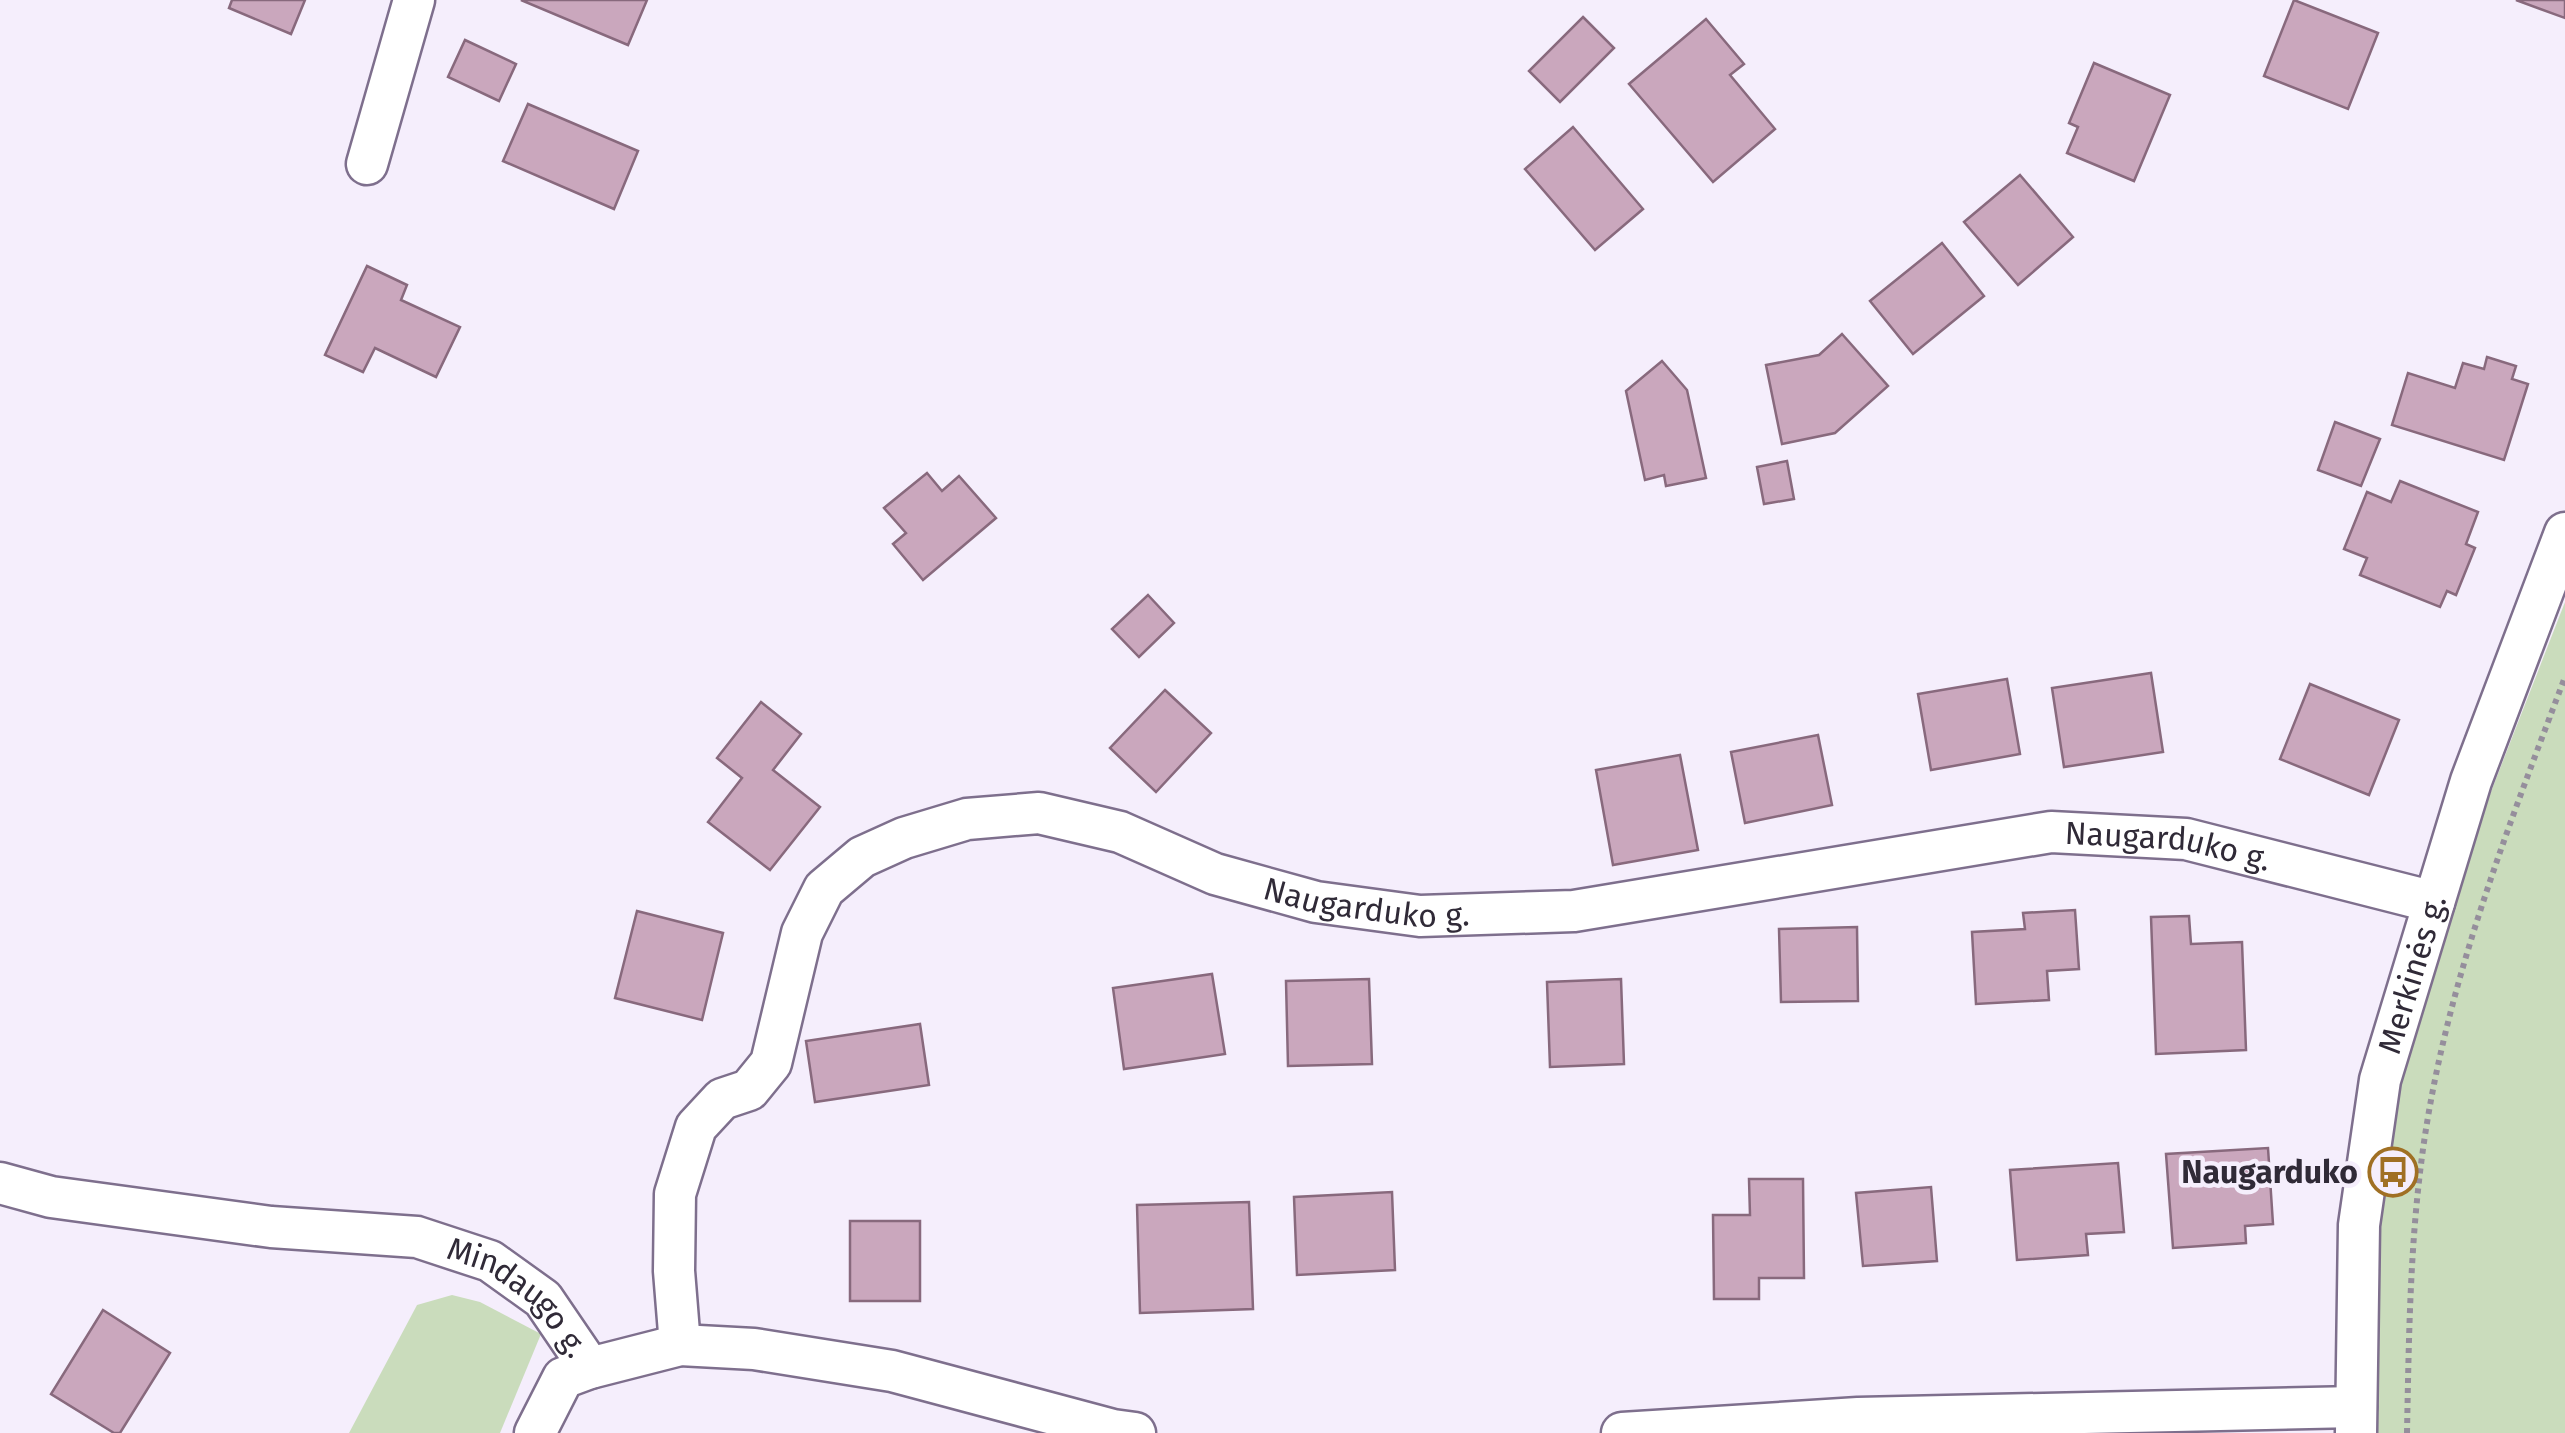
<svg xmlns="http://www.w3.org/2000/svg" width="2565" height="1433" viewBox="0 0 2565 1433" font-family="'Fira Sans',sans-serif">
	<rect width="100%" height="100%" fill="#f5eefc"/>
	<!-- green -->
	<g fill="#cadcbc">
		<polygon points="2565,602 2565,1433 2378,1433 2373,1290 2393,1102 2462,866"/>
		<polygon points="452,1295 480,1302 541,1334 500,1433 349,1433 417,1305"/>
	</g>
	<!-- building -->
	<g fill="#caa7bd" stroke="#88697d" stroke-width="2.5">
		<polygon points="232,0 305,0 291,34 229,8"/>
		<polygon points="521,0 647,0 628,45"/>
		<polygon points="2294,0 2378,33 2348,109 2264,76"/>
		<polygon points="2516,0 2565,0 2565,18"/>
		<polygon points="1583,17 1614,48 1560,102 1529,71"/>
		<polygon points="1706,19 1744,64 1730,75 1775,129 1713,182 1629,84"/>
		<polygon points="465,40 516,64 499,101 448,77"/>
		<polygon points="2094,63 2170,95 2134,181 2067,153 2078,127 2069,123"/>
		<polygon points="528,104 638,151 614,209 503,161"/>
		<polygon points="1573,127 1643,209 1595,250 1525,169"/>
		<polygon points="2020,175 2073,237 2018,285 1964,222"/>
		<polygon points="1942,243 1984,296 1913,354 1870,301"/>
		<polygon points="367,266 407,285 401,300 460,327 436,377 375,348 363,372 325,355"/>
		<polygon points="1842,334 1888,386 1835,433 1782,444 1766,365 1819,355"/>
		<polygon points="2487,357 2516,366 2512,379 2528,384 2504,460 2392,425 2408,373 2455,388 2463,363 2484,369"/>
		<polygon points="1662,361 1687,390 1706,478 1666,486 1664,475 1645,480 1626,391"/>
		<polygon points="2335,422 2380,439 2361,486 2318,470"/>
		<polygon points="1787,461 1794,499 1764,504 1757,467"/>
		<polygon points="927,473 942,491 959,476 996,518 923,580 893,544 906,533 884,508"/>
		<polygon points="2400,481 2478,512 2466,544 2475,548 2456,595 2447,591 2440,607 2360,575 2367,558 2344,549 2367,492 2391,502"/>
		<polygon points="1148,595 1174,623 1139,657 1112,629"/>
		<polygon points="2151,673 2163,752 2064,767 2052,688"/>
		<polygon points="2007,679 2020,754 1931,770 1918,694"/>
		<polygon points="2310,684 2399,720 2369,795 2280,759"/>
		<polygon points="1165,690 1211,733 1156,792 1110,748"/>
		<polygon points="761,702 801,734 773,770 820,807 770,870 708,822 742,778 717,758"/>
		<polygon points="1818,735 1832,805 1745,823 1731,752"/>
		<polygon points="1680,755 1698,850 1613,865 1596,770"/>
		<polygon points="2075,910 2079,969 2047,971 2049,1000 1976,1004 1972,932 2025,929 2023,913"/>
		<polygon points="637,911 723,933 702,1020 615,998"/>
		<polygon points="2189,916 2191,944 2242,942 2246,1050 2156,1054 2151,917"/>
		<polygon points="1857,927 1858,1001 1781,1002 1779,929"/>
		<polygon points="1212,974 1225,1054 1124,1069 1113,988"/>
		<polygon points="1369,979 1372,1064 1288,1066 1286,981"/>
		<polygon points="1621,979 1624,1064 1550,1067 1547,982"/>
		<polygon points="920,1024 929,1085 815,1102 806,1041"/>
		<polygon points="2268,1148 2273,1224 2245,1226 2246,1243 2173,1248 2166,1154"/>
		<polygon points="2118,1163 2124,1232 2086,1234 2088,1255 2017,1260 2010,1170"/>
		<polygon points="1749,1179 1803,1179 1804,1278 1759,1278 1759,1299 1714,1299 1713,1215 1750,1215"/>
		<polygon points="1931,1187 1937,1261 1863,1266 1856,1193"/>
		<polygon points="1392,1192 1395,1270 1297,1275 1294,1197"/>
		<polygon points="1249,1202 1253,1309 1140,1313 1137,1205"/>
		<rect x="850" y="1221" width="70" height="80"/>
		<polygon points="103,1310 170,1353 120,1433 114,1433 51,1394"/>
	</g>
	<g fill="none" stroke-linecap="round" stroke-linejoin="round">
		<!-- minor casing -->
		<g stroke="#7e6f8d" stroke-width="45">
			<g id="minor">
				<polyline points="367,164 414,0"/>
				<path id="s1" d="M0,1183l51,14 220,30 146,10 73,24 53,38 47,69"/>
				<path id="s2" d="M680,1345l-6,-74 1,-77 21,-67 26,-28 27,-9 22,-27 31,-130 22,-44 38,-32 42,-19 63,-19 72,-6 81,19 95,42 101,28 104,14 154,-5 477,-79 135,7 248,63"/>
				<polyline points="535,1433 563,1378 590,1368 680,1345 754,1349 892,1371 1113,1430 1135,1433"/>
				<polyline points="1622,1433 1858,1418 2356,1407"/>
				<path id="s3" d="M2356,1433l3,-208 21,-145 91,-299 94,-248"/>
			</g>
		</g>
		<!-- path -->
		<path stroke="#958e9c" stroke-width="6" stroke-dasharray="5 5" stroke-linecap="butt" d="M2407,1433c2,-102 3,-203 19,-304 25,-157 83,-304 139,-452"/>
		<!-- minor -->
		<use href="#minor" stroke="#fff" stroke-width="40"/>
	</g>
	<!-- icons -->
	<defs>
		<g id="bus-ring" transform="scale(2.5)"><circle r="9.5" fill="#f5eefc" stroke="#a07024" stroke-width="1.5"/><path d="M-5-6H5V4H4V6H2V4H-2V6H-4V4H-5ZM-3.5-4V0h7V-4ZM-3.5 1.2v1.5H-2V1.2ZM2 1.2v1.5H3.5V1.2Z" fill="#a07024"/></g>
	</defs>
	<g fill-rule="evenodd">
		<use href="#bus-ring" x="2393" y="1172"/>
	</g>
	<g text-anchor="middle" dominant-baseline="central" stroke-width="9" stroke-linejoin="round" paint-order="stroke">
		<!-- street labels -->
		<g font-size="32" fill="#302a37" stroke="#f5eefc">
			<text stroke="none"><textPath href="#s2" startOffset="1892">Naugarduko g.</textPath></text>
			<text stroke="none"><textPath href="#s2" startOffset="1082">Naugarduko g.</textPath></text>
			<text stroke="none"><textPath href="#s3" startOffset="465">Merkinės g.</textPath></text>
			<text stroke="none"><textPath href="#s1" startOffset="542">Mindaugo g.</textPath></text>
		</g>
		<!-- poi labels -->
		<g font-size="32" font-weight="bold" fill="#302a37" stroke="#f5eefc" text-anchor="end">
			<text x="2358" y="1172">Naugarduko</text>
		</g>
	</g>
</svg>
